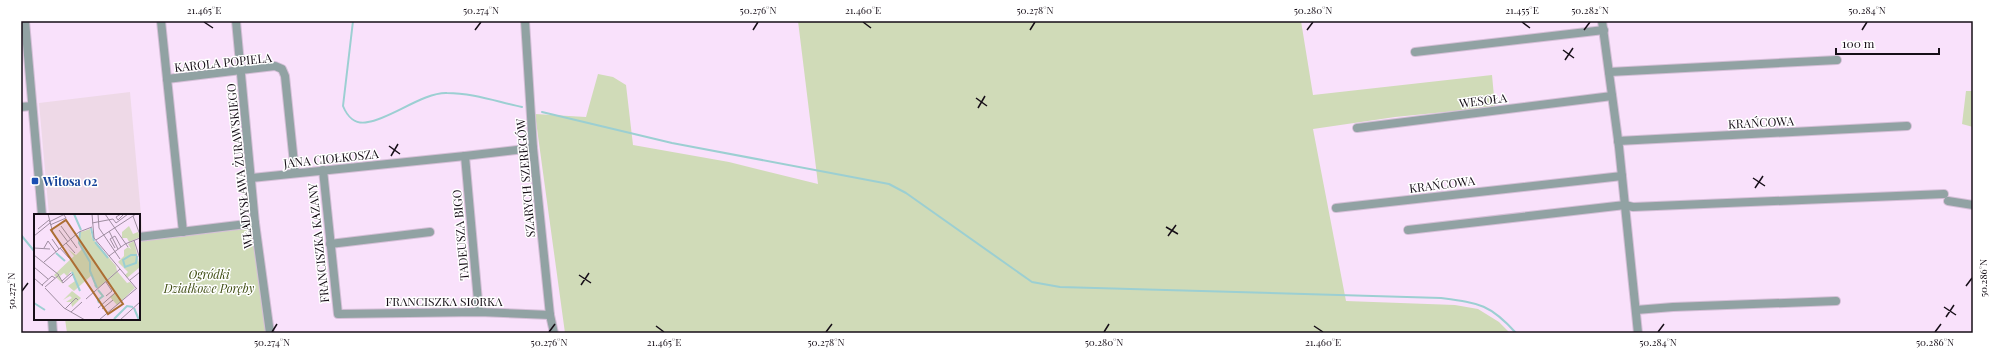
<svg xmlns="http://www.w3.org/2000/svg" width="1994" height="354" viewBox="0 0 1994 354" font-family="'Playfair Display',serif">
	<rect width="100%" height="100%" fill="#f9e1fb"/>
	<!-- industrial -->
	<polygon fill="#eed9e7" points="130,92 143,237 139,237 139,215 49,215 39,103"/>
	<!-- green -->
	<g fill="#d0dbb8">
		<polygon points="798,21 1301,21 1313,95 1492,75 1495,107 1395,117 1313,129 1346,301 1455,305 1478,309 1499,322 1510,333 565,333 535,114 586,117 598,74 613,77 626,85 633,145 729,162 818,184"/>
		<polygon points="1966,91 1973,91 1973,127 1962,124"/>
		<polygon points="255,223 270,333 67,333 65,319 139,319 139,237"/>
	</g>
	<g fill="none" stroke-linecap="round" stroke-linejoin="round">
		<!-- stream -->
		<g stroke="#9ccfd2" stroke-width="2">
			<path d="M353,21l-10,85c4,10 12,19 25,16 22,-3 56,-30 79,-29 25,0 51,9 75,14"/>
			<path d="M542,112l130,31 217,41 17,9 126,89 28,5 381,11c38,5 49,6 75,35"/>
			<polyline points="21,235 35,252"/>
		</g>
		<!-- minor casing -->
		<g stroke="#d5bfd7" stroke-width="10">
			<g id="minor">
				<polyline points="25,21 42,215"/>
				<polyline points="161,21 183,232"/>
				<polyline points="236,21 255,223 270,333"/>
				<polyline points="525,21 533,148 550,315 554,333"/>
				<polyline points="1602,21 1619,147 1638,333"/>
				<polyline points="1415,52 1604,30"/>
				<polyline points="1609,72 1837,60"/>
				<polyline points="167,79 275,66 282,69 285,76 295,173"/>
				<polyline points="21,107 32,106"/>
				<polyline points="1357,128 1612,96"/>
				<polyline points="1618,141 1907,126"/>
				<polyline points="465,156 479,312"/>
				<polyline points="323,170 338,314 479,312 550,315"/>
				<polyline points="251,178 465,156 533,148"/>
				<polyline points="1948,201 1973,205"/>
				<polyline points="1336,208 1622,176"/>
				<polyline points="1408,230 1625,205 1633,207 1944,194"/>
				<polyline points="139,237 255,223"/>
				<polyline points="330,244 430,232"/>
				<polyline points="1636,310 1673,307 1836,301"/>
				<polyline points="52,319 53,333"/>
			</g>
		</g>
		<!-- minor -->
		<use href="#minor" stroke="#91a2a3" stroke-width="8"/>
	</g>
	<!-- ticks -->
	<path fill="none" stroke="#160e17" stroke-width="1.5" d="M204,22l9,6M863,22l8,6M1522,22l8,6M475,30l6,-8M753,30l5,-8M1030,30l5,-8M1307,30l6,-8M1584,30l6,-8M1862,30l5,-8M1563,50l11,8M1565,60l8,-12M976,98l11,8M978,108l7,-12M389,146l11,8M391,156l7,-12M1753,178l12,8M1755,188l8,-12M1166,227l12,7M1168,236l8,-11M579,275l12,8M581,285l8,-12M1966,286l6,-8M22,291l6,-8M1944,307l12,8M1946,317l8,-12M656,326l8,6M1314,326l9,6M272,332l5,-8M549,332l6,-8M826,332l6,-8M1104,332l5,-8M1658,332l6,-8M1935,332l6,-8"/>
	<!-- markers -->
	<rect fill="#1a4fb4" stroke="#fff" stroke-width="1.5" x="31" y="177" width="8" height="8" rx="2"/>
	<g text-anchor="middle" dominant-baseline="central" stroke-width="3" stroke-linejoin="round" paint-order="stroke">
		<!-- street labels -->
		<g font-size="12" fill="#160e17" stroke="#fff">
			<text transform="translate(223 62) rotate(-6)">KAROLA POPIELA</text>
			<text transform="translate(1483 100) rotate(-7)">WESOŁA</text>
			<text transform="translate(1761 122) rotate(-3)">KRAŃCOWA</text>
			<text transform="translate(331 158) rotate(-6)">JANA CIOŁKOSZA</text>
			<text transform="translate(239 166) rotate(-96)">WŁADYSŁAWA ŻURAWSKIEGO</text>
			<text transform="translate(525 178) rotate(-95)">SZARYCH SZEREGÓW</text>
			<text transform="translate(1442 184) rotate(-7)">KRAŃCOWA</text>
			<text transform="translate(460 235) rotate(-95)">TADEUSZA BIGO</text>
			<text transform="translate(318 243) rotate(-96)">FRANCISZKA KAZANY</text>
			<text x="444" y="301">FRANCISZKA SIORKA</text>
		</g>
		<!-- transit labels -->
		<g font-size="12" font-weight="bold" fill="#164399" stroke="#fff" text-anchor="start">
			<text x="43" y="181">Witosa 02</text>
		</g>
		<!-- park labels -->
		<g font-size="12" font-style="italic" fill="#3f4d12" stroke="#fff">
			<text x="209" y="274">Ogródki<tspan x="209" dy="14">Działkowe Poręby</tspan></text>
		</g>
	</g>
	<!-- overview -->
	<g transform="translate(34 214)">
		<rect width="106" height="106" fill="#f9e1fb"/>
		<path d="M95,12l4,8 5,-2 2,5 -11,5 -2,-4h-5v-6zM56,15l2,9 24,28 1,5 -19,17 -4,-2 2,-3 -4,-8 -18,16 -6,-5 7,-5 -4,-10 -4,5 -3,-3 -4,3 3,8 -9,-9 20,-19 -6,-7 8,6 6,-6 -3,-6 2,-11zM100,27l6,26 -13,11 -2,-3 3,-3 -10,-10 6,-6v-6l4,-3 3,2 -3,-5zM83,57l10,12 3,-1 5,6 -18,17 -7,-8 5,-4 -8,-12zM38,77l9,7 -9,9 -1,-5h-5l6,-4 -2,-2 -7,4z" fill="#d0dbb8"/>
		<path fill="none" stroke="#9ccfd2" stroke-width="2" d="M40,0l7,16M57,14l3,13M46,18l-1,11 11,19v9l7,17M61,28l13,16M22,39l9,8M103,41h-6l-8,5 2,7 11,-4 1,-7M38,58l8,19M64,76l5,6 -5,4 1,3M0,89l11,7M100,94l5,12M80,105l13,-13 6,1"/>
		<path fill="none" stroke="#9e8da0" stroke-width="1" d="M14,0l5,19 9,13M58,0l2,24 42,50M64,0l1,14 21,31M71,0l23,33M87,0l-5,3 2,3 5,-5M99,2l7,19M79,5l3,4 12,-9M15,8l16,-8M58,9l21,-4M16,11l16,-7 -2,-3M27,12l16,22M4,15l11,-9M25,16l9,12M75,17l9,18M0,22l16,-13M18,25l7,10M62,26l40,-26M100,26l6,19M32,29l9,10M0,34l16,1M10,34l4,-7 8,11M26,34l9,10M81,34l-5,-9 5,-3 6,11M0,41l25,20M75,42l16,-12 15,-6M10,48l35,-30 13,-5M0,53l14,12M25,62l4,7 10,-9M0,64l9,8M96,66l10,-8M28,67l9,-8M72,68l6,9 -6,5M8,71l10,-9 3,2M11,73l14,-12M11,74l19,20 21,12M52,85l34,-30M64,94l17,-15M31,95l11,-11 2,2M68,95l11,-9M37,98l11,-10M65,106l38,-32M86,106l20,-18"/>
		<path fill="#ac6e33" fill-opacity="0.15" stroke="#ac6e33" stroke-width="2" d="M32,6l57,84 -15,10 -57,-84z"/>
		<rect width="106" height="106" fill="none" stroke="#160e17" stroke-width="2"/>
	</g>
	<!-- border -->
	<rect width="1994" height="354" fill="none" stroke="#ffffff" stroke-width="44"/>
	<!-- scale -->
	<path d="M1836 48v6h103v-6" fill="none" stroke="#160e17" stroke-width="2"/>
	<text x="1842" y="48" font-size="12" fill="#160e17" stroke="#ffffff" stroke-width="3" paint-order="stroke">100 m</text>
	<rect x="22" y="22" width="1950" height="310" fill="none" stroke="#160e17" stroke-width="1.5"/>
	<g font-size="10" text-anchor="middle" fill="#160e17">
		<text x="204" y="14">21.465°E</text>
		<text x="481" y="14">50.274°N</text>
		<text x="758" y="14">50.276°N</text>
		<text x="863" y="14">21.460°E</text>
		<text x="1035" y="14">50.278°N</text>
		<text x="1313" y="14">50.280°N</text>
		<text x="1522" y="14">21.455°E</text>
		<text x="1590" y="14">50.282°N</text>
		<text x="1867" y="14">50.284°N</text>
		<text transform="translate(1983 278) rotate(-90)" y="4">50.286°N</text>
		<text transform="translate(11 291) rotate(-90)" y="4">50.272°N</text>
		<text x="272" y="346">50.274°N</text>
		<text x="549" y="346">50.276°N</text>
		<text x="664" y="346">21.465°E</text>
		<text x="826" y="346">50.278°N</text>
		<text x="1104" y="346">50.280°N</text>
		<text x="1323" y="346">21.460°E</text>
		<text x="1658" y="346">50.284°N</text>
		<text x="1935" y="346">50.286°N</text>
	</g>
</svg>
